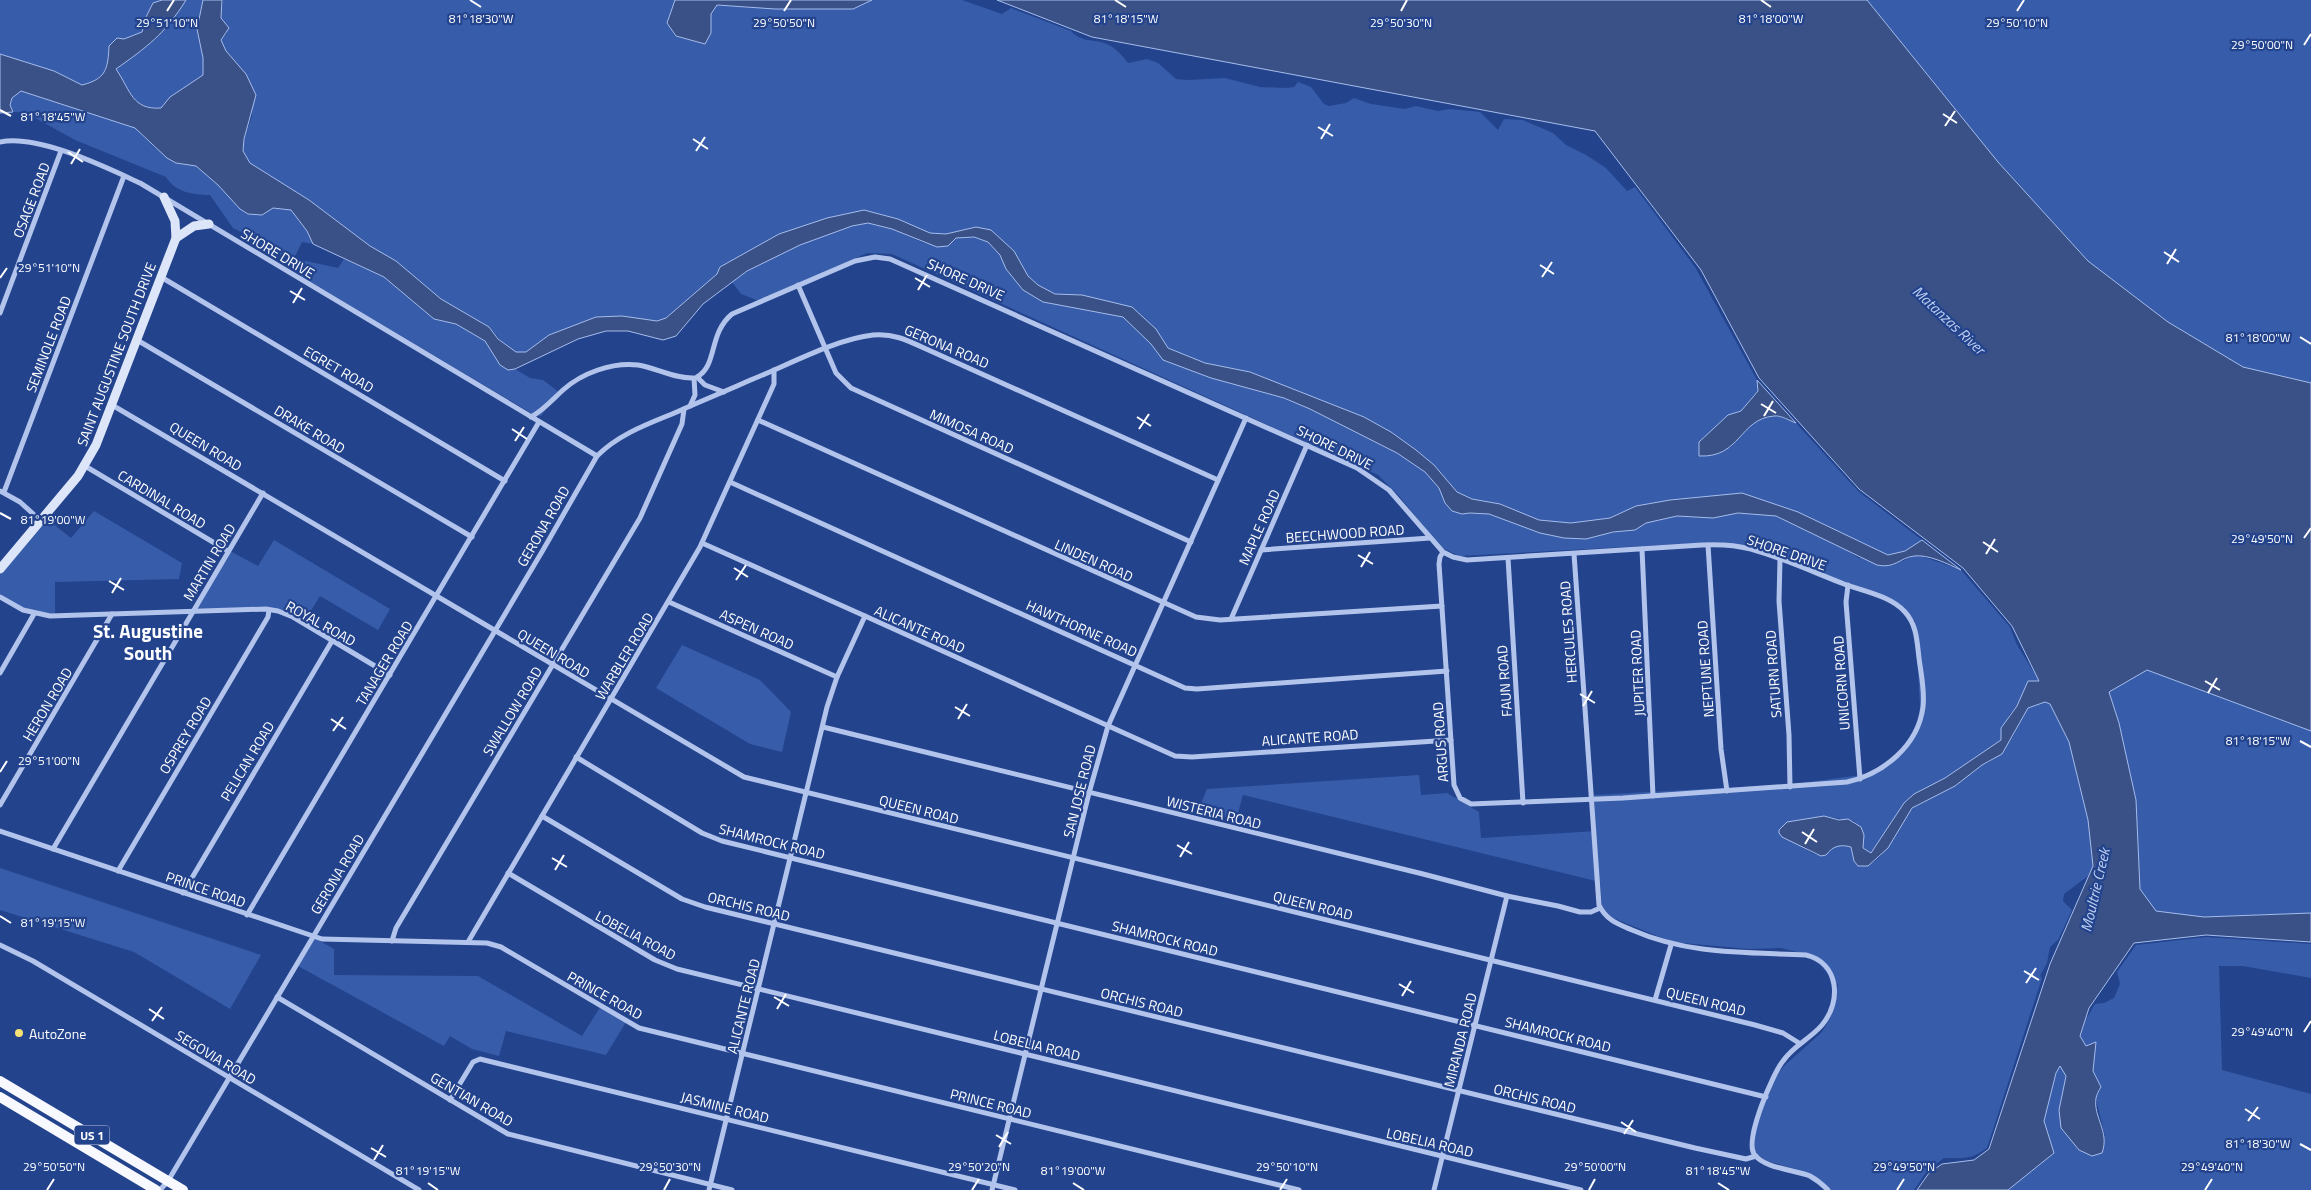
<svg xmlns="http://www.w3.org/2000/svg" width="2311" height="1190" viewBox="0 0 2311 1190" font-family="'Titillium Web',sans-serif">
	<rect width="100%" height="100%" fill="#23438d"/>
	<!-- green -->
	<g fill="#375caa">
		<path d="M0,0h162l-9,3 -7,14 -4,15 -18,7 -7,-1 -8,8c-1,23 -3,33 -27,39l-28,-14 -54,-17z"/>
		<path d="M186,0h17l-6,29 6,29v17l-33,22 -9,11c-29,1 -31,-17 -46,-39 32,-21 51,-36 71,-69z"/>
		<path d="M223,0h452l-8,23 8,13 30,8 6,-11v-19l5,-9 59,4h78l19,-9h90l40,14 9,-6 60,23c10,11 20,8 33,12 10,3 18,12 24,20l19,-4 11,4 18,16 12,1 37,-2 35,9 27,1 7,-1 4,-5 13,5 13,17 5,2 17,-3 8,-5 17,6 34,5 11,-3 22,5 12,-2 30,3 18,18 6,-11 19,1 30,13 13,12 20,10 20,13 21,23 8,-4 60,80 62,113 1,10 -17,21 -13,4 -29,27 31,6 25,-27 21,-6 20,8 62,68 64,49 -17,11 -17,4 -90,-43 -56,-18 -72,6 -34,6 -26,12 -39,5 -32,-3 -39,-16 -28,-5 -15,-7 -23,-27 -18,-15 -25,-18 -27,-15 -114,-45 -45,-9 -23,-8 -15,-7 -11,-19 -74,-34 -27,-1 -17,-9 -10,-8 -14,-26 -38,-24 -30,7 -16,-1 -32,-14 -34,-9 -37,8 -48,16 -59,33 -3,7 -51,44 -9,3 -61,-4 -70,35h-10l-11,-7 -16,-18 -48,-28 -45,-38 -26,-15 -61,-46 -59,-37 -7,-12 1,-12 8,-23 -6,-42 -20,-23 -5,-11 6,-7 -6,-15z"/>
		<polygon points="1867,0 2311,0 2311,383 2243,367 2168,322 2088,261 1998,162"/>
		<path d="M21,91l114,37 19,19 22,16 20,3 22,19 22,24 8,5 14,1 11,-7 18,2 16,21 6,13 -11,-2 -8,16 -17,-4 -30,-19 -14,-7 -23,-33c-17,0 -35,-3 -44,-18l-91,-37 -38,-21 -18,-7h-5l-4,-7 2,-7z"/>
		<path d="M868,223l24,6 32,14 24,3 8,-8 18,-1 14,5 12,13 6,14 17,21 20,12 81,15 27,27 12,16 48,18 73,20 26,11 87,44 28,19 14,16 6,15 17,11 8,-1 19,1 51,19 24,5 70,-8 12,-7 31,-7 36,2 25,-5 38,3 62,29 21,13 44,3 10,-5h8l40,14 49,57 7,18 23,37 -14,3 -9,21 -8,9 -8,25 -56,38 -31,16 -10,9 -33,50 -8,-5v-17l-9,-10 -30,-5 -37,6c8,15 18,36 39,33 7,-9 14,-11 25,-8l3,14 14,5 12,-9 32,-49 43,-22 27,-21 8,-3 22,-24 16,-30 17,-6 5,2 19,38 19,78 5,46 -5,10 -24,18 -1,7 9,9 -14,30 -8,7 -3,16 -7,13 2,2 -55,170c-17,12 -23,10 -43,10l-17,13 -13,19h-83c-17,-20 -52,-23 -75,-34l-6,-12 1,-14 9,-26 11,-21 13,-17 38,-34 9,-15 7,-32 -26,-29 -31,-8 -32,1 -77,-7 -59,-24 -11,-8 -2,-28 -357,-87 -7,25 -38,-9 9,-22 212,-14 2,20 26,-2 32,19 2,26 115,-7 -2,-36 200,-11 82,-11 26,-21 16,-28 2,-18 -5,-85 -21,-20 -149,-55 -26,-4 -260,14 -19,-9 -41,-51 -21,-21 -486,-221 -25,-1 -108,48 -18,-7 -9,-12c33,-25 96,-53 136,-59z"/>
		<polygon points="344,259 384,277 434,319 456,324 485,341 500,365 508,370 515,369 530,378 543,380 559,392 541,416 533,414 300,276 301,260 338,268"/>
		<polygon points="94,511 182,563 179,579 55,582 55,617 33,615 0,597 0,574 47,519 71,538"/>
		<polygon points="274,540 390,609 378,630 320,596 304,622 271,611 194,612 228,550 258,566"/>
		<polygon points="682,645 760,680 791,712 782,752 750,744 656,688"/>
		<polygon points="2147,670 2311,731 2311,913 2204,917 2156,911 2140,889 2136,800 2119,723 2109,692"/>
		<polygon points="0,868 261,955 230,1009 134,952 0,910"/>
		<polygon points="313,937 334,949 334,975 478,976 582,1036 601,1006 626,1022 606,1055 506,1031 499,1056 472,1049 450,1036 444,1046 298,966"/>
		<polygon points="2206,937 2311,944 2311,978 2243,966 2219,966 2222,1070 2311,1094 2311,1190 2008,1190 2054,1153 2044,1121 2056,1073 2060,1066 2066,1076 2059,1110 2105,1136 2096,1099 2101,1087 2093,1071 2096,1043 2086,1046 2080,1037 2085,1021 2095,1004 2104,1003 2114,998 2120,984 2117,972 2136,945"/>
	</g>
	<!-- water -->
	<g fill="#3a5188" stroke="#a6bdec">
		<path d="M162,0h24c-21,34 -39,47 -70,69 15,22 16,41 45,39l9,-11 33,-22v-17l-6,-29 6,-29h19l-1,18 8,10 -8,12 5,11 20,23 10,21 -12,44 -1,12 7,12 59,37 61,46 26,15 45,38 48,28 9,12 18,13h10l23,-17 47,-18 26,-1 35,5 9,-3 51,-44 3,-7 59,-33 48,-16 37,-8 34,9 32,14 16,1 30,-7 15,3 23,21 14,25 10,9 17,9 27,1 50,12 24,22 12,19 37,15 45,9 114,45 27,15 25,18 18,15 23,27 15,7 28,5 39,16 32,3 39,-5 26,-12 34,-6 72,-7 56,19 90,43 17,-4 17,-11 39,30c-13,-6 -33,-16 -47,-14 -15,2 -19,13 -37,9l-101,-49 -38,-3 -25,5 -36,-2 -31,7 -11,7 -22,2 -27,7 -22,-1 -24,-5 -51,-19 -19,-1 -8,1 -10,-3 -7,-8 -6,-15 -14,-16 -28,-19 -87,-44 -26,-11 -73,-20 -48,-18 -12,-16 -28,-27 -80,-15 -20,-12 -17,-21 -6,-14 -12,-13 -14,-5 -18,1 -8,8 -11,1 -45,-18 -24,-6 -16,3 -52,19 -53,26 -44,33 -27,32 -13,4 -35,-9h-22l-28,8 -63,30 -7,1 -8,-5 -15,-24 -29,-17 -22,-5 -50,-42 -71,-33 -6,-13 -16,-21 -18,-2 -11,7 -14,-1 -8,-5 -22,-24 -22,-19 -20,-3 -9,-5 -32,-30 -114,-37 -9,7 -2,7 3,7 -13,1v-59l54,17 28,14c24,-6 26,-16 27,-39l8,-8 7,1 18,-7 4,-15 7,-14z"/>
		<polygon points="675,0 872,0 853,9 775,9 717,5 711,14 711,33 705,44 676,36 667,23"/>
		<path d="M997,0h870l131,162 90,99 80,61 75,45 68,16v348l-164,-61 -38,22 10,31 17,77 4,89 16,22 48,6 107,-4v29l-105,-7 -72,8 -45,65 -9,28 6,10 10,-4 -3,29 8,16c-2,3 -4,7 -5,11 -3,19 14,34 6,55l-10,3 -13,-6 -18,-22 -2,-18 7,-34 -6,-10 -4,7 -12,48 10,32 -46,37h-91l12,-17 13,-9 32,-4 15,-11 61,-185 43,-98 -5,-46 -19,-78 -19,-38 -5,-2 -17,6 -26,46 -20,11 -27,21 -43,22 -24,40 -20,18h-10l-4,-5 -3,-14c-11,-3 -18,-1 -25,8l-5,1 -39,-19 -3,-4v-3l8,-8 37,-6 15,4 9,-1 13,8 3,8 -1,13 8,5 33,-50 10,-9 31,-16 56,-38v-12l16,-22 11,-25h11l-27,-55 -49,-58 -104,-79 -100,-111 -58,-108 -106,-139 -503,-94z"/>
		<path d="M1757,380l39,43c-6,-2 -15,-8 -22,-7 -35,3 -33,42 -75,40v-14l29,-27 13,-4 17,-20z"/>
	</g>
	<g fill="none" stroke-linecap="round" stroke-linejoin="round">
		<!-- street -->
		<g stroke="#b2c4eb" stroke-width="5">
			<path d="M0,142c38,-8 105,25 140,41l457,273"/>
			<polyline points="161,277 505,481"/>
			<polyline points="798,285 836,373 851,388 1191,542"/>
			<polyline points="0,313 61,151"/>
			<polyline points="137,340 472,537"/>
			<path d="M724,392l-19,-7 -8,-8c21,-12 11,-43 35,-63l123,-53 20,-4 15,2 467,209 32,22 54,62 10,5 14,3 235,-15c16,-1 33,0 49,4 32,9 62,23 93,35 19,7 47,12 61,28 12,13 12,30 14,46 2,16 6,33 4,49 -5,39 -40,67 -76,75l-224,16 -152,6 -11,-6 -6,-13 -15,-221 1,-7 3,-5"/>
			<polyline points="112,405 744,777 1755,1025 1783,1033 1799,1043"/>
			<path d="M531,417c13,-7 21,-17 32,-27 19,-17 49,-28 75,-25 18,3 37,14 56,13l1,17 -5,11"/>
			<polyline points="758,420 1196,617 1220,620 1442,606"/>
			<polyline points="85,466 228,551"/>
			<polyline points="730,482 1185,688 1197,689 1447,671"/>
			<polyline points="0,491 20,502 41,521"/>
			<polyline points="4,492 124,176"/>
			<polyline points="702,543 865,616"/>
			<polyline points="1708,545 1721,749 1727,791"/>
			<polyline points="1642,549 1653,796"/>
			<polyline points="1261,550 1430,538"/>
			<path d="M1574,554l25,351c7,15 19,19 33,25 57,25 113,22 174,25 33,8 36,46 16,70 -12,14 -29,21 -39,36 -11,14 -38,78 -29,93 9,14 41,16 56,22 7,4 13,9 18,14"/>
			<polyline points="1508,558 1523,803"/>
			<polyline points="1780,559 1779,601 1789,735 1790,787"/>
			<polyline points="1848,585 1846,602 1860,779"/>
			<polyline points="0,597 23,610 50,616 266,609 278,611 293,617 390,675"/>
			<polyline points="669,602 837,677"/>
			<polyline points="1231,619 1307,445"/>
			<polyline points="0,673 34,614"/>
			<polyline points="823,727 1423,874 1507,896 1558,906 1580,912 1591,912 1600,908"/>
			<polyline points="576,757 702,833 722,841 1766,1097"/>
			<polyline points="0,805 112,614"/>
			<polyline points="542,816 682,899 705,907 1695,1148 1746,1159 1756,1156"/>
			<polyline points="0,831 322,939 487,943 501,947 639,1028 1299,1190"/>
			<polyline points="53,849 263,493"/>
			<polyline points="118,871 268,617 269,610"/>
			<polyline points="508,873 655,960 677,969 1581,1190"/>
			<polyline points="183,893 332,641"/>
			<polyline points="247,915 539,422"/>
			<polyline points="392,941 396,928 640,518 682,424 684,409"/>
			<polyline points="468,942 700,547 774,384 774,370"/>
			<polyline points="0,945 33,961 419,1190"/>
			<polyline points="277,997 508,1134 732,1190"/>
			<polyline points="1655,1000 1671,945"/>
			<polyline points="450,1100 473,1062 480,1059 1015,1190"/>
			<path d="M160,1190l8,-9 375,-631 54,-94c21,-21 48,-31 75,-42 27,-12 54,-23 81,-35 35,-14 83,-40 120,-44 19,-2 34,5 51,13l294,132"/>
			<polyline points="709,1190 827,707 837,677 865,616 1175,756 1192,757 1451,740"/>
			<polyline points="992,1190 1089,793 1108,726 1246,418"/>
			<polyline points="1434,1190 1507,896"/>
		</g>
		<!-- secondary -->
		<g stroke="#dde6f9" stroke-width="9">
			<polyline points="176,238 194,226 209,224"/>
			<polyline points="0,569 78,476 96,445 176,238 175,221 164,197"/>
		</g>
		<!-- primary -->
		<g stroke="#f7f9fe" stroke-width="10">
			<polyline points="0,1081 183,1190"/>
			<polyline points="0,1097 156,1190"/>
		</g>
	</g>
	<!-- ticks -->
	<path fill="none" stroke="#fff" stroke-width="2" d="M470,0l11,7M1115,0l11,7M1761,0l10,7M167,11l7,-11M784,11l7,-11M1401,11l6,-11M2017,11l7,-11M2304,45l7,-11M0,110l11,6M1943,114l14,9M1945,126l10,-15M1318,127l15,9M693,139l15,10M1321,139l9,-15M696,151l9,-14M68,152l15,10M71,164l9,-15M2164,252l15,10M2167,264l9,-15M1540,265l14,9M1542,277l10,-15M0,278l7,-10M915,278l15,9M918,290l9,-15M290,291l15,9M293,303l9,-15M2300,337l11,7M1761,404l15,9M1764,416l9,-15M1137,417l14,9M512,429l15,10M1139,429l10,-15M515,441l9,-14M0,513l11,6M2304,538l7,-10M1983,542l15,10M1986,554l9,-15M1358,555l15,9M1361,567l9,-15M734,568l14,9M736,580l10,-15M109,581l15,9M112,593l9,-15M2205,681l15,9M2208,693l9,-15M1580,694l15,9M1583,706l9,-15M955,707l15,9M331,719l15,10M958,719l9,-15M333,731l10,-14M2300,741l11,6M0,772l7,-11M1802,832l15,10M1805,844l9,-15M1177,845l15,9M1180,857l9,-15M552,858l15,9M555,870l9,-15M0,916l11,7M2024,971l15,9M2026,983l10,-15M1399,984l15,9M1402,996l9,-15M774,997l15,9M149,1009l15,10M777,1009l9,-15M152,1021l10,-14M2304,1032l7,-11M2245,1109l15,10M2248,1121l10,-14M1621,1122l15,10M1624,1134l9,-14M996,1135l15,9M2300,1144l11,6M999,1147l9,-15M371,1148l15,9M374,1160l9,-15M428,1183l10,7M1073,1183l11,7M1718,1183l11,7M47,1190l7,-11M664,1190l6,-11M972,1190l7,-11M1280,1190l7,-11M1589,1190l6,-11M1897,1190l7,-11M2205,1190l7,-11"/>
	<!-- markers -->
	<circle fill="#f6e275" stroke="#23438d" stroke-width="2" cx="19" cy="1033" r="5"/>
	<g text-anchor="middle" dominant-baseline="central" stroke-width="4.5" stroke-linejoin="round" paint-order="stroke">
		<!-- shield labels -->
		<rect fill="#23438d" stroke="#bdc7dd" stroke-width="1" x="74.5" y="1125.5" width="35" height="19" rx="4"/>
		<g font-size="12" font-weight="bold" fill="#fff">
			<text x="92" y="1135">US 1</text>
		</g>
		<!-- street labels -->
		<g font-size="14" fill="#fff" stroke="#23438d">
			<text transform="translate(31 200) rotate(-69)">OSAGE ROAD</text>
			<text transform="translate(278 253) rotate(31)">SHORE DRIVE</text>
			<text transform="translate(966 279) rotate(24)">SHORE DRIVE</text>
			<text transform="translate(48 344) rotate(-69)">SEMINOLE ROAD</text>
			<text transform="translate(947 346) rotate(23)">GERONA ROAD</text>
			<text transform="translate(116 354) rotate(-69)">SAINT AUGUSTINE SOUTH DRIVE</text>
			<text transform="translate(339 369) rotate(30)">EGRET ROAD</text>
			<text transform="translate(310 429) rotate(31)">DRAKE ROAD</text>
			<text transform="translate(972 431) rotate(24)">MIMOSA ROAD</text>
			<text transform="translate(206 446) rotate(31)">QUEEN ROAD</text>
			<text transform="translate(1335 447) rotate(26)">SHORE DRIVE</text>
			<text transform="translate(162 499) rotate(31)">CARDINAL ROAD</text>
			<text transform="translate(543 526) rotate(-60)">GERONA ROAD</text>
			<text transform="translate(1259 527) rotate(-66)">MAPLE ROAD</text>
			<text transform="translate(1345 533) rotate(-4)">BEECHWOOD ROAD</text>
			<text transform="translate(1787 552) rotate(19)">SHORE DRIVE</text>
			<text transform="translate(1094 560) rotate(24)">LINDEN ROAD</text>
			<text transform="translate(209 562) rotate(-59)">MARTIN ROAD</text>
			<text transform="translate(321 623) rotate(29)">ROYAL ROAD</text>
			<text transform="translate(1082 628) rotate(24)">HAWTHORNE ROAD</text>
			<text transform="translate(757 629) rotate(24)">ASPEN ROAD</text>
			<text transform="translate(920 629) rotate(24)">ALICANTE ROAD</text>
			<text transform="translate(1568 632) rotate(-94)">HERCULES ROAD</text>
			<text transform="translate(554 653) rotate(31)">QUEEN ROAD</text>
			<text transform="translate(624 656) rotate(-59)">WARBLER ROAD</text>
			<text transform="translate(384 663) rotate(-59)">TANAGER ROAD</text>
			<text transform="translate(1705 669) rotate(-94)">NEPTUNE ROAD</text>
			<text transform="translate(1637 673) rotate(-93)">JUPITER ROAD</text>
			<text transform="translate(1773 674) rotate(-94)">SATURN ROAD</text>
			<text transform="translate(1504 681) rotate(-94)">FAUN ROAD</text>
			<text transform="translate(1841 683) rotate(-94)">UNICORN ROAD</text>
			<text transform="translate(47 704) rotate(-59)">HERON ROAD</text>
			<text transform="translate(512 711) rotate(-59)">SWALLOW ROAD</text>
			<text transform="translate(185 735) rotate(-59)">OSPREY ROAD</text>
			<text transform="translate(1310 737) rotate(-4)">ALICANTE ROAD</text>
			<text transform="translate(1440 742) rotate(-94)">ARGUS ROAD</text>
			<text transform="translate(247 761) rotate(-59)">PELICAN ROAD</text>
			<text transform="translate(1079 791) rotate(-76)">SAN JOSE ROAD</text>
			<text transform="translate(919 809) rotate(14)">QUEEN ROAD</text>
			<text transform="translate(1214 812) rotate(14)">WISTERIA ROAD</text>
			<text transform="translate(772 841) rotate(14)">SHAMROCK ROAD</text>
			<text transform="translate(337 874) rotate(-59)">GERONA ROAD</text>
			<text transform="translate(206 889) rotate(19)">PRINCE ROAD</text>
			<text transform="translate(1313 905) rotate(14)">QUEEN ROAD</text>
			<text transform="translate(749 906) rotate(14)">ORCHIS ROAD</text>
			<text transform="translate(636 935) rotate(28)">LOBELIA ROAD</text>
			<text transform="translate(1165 938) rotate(14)">SHAMROCK ROAD</text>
			<text transform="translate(605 995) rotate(29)">PRINCE ROAD</text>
			<text transform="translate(1706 1001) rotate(14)">QUEEN ROAD</text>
			<text transform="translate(1142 1002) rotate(14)">ORCHIS ROAD</text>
			<text transform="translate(743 1006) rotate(-76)">ALICANTE ROAD</text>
			<text transform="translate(1558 1034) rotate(14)">SHAMROCK ROAD</text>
			<text transform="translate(1460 1040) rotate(-76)">MIRANDA ROAD</text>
			<text transform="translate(1037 1045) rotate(14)">LOBELIA ROAD</text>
			<text transform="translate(216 1057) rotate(31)">SEGOVIA ROAD</text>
			<text transform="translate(1535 1098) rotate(14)">ORCHIS ROAD</text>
			<text transform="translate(472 1099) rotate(30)">GENTIAN ROAD</text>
			<text transform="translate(991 1103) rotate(14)">PRINCE ROAD</text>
			<text transform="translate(725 1107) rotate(14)">JASMINE ROAD</text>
			<text transform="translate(1430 1142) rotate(13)">LOBELIA ROAD</text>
		</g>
		<!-- poi labels -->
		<g font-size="14" fill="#fff" stroke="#23438d" text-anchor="start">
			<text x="29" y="1033">AutoZone</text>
		</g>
		<!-- water labels -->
		<g font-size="15" font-style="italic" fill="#becff2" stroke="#23438d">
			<text transform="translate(1949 320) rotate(43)">Matanzas River</text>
			<text transform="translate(2095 890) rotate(-77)">Moultrie Creek</text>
		</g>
		<!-- district labels -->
		<g font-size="19" font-weight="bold" fill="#fff" stroke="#23438d">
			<text x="148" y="630">St. Augustine<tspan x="148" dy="22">South</tspan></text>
		</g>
	</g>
	<g font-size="12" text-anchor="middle" fill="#fff" stroke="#23438d" stroke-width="4.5" stroke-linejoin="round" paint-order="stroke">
		<text x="481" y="23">81°18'30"W</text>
		<text x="1126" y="23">81°18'15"W</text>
		<text x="1771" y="23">81°18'00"W</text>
		<text x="167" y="27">29°51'10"N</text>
		<text x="784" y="27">29°50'50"N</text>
		<text x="1401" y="27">29°50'30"N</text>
		<text x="2017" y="27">29°50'10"N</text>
		<text x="2262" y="49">29°50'00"N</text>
		<text x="53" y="121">81°18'45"W</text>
		<text x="49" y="272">29°51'10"N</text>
		<text x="2258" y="342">81°18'00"W</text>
		<text x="53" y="524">81°19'00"W</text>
		<text x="2262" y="543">29°49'50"N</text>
		<text x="2258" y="745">81°18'15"W</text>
		<text x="49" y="765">29°51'00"N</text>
		<text x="53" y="927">81°19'15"W</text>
		<text x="2262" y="1036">29°49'40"N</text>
		<text x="2258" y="1148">81°18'30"W</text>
		<text x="54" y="1171">29°50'50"N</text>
		<text x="670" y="1171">29°50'30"N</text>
		<text x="979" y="1171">29°50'20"N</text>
		<text x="1287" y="1171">29°50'10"N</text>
		<text x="1595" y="1171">29°50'00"N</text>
		<text x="1904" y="1171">29°49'50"N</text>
		<text x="2212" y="1171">29°49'40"N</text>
		<text x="428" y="1175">81°19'15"W</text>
		<text x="1073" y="1175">81°19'00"W</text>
		<text x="1718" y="1175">81°18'45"W</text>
	</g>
</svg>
